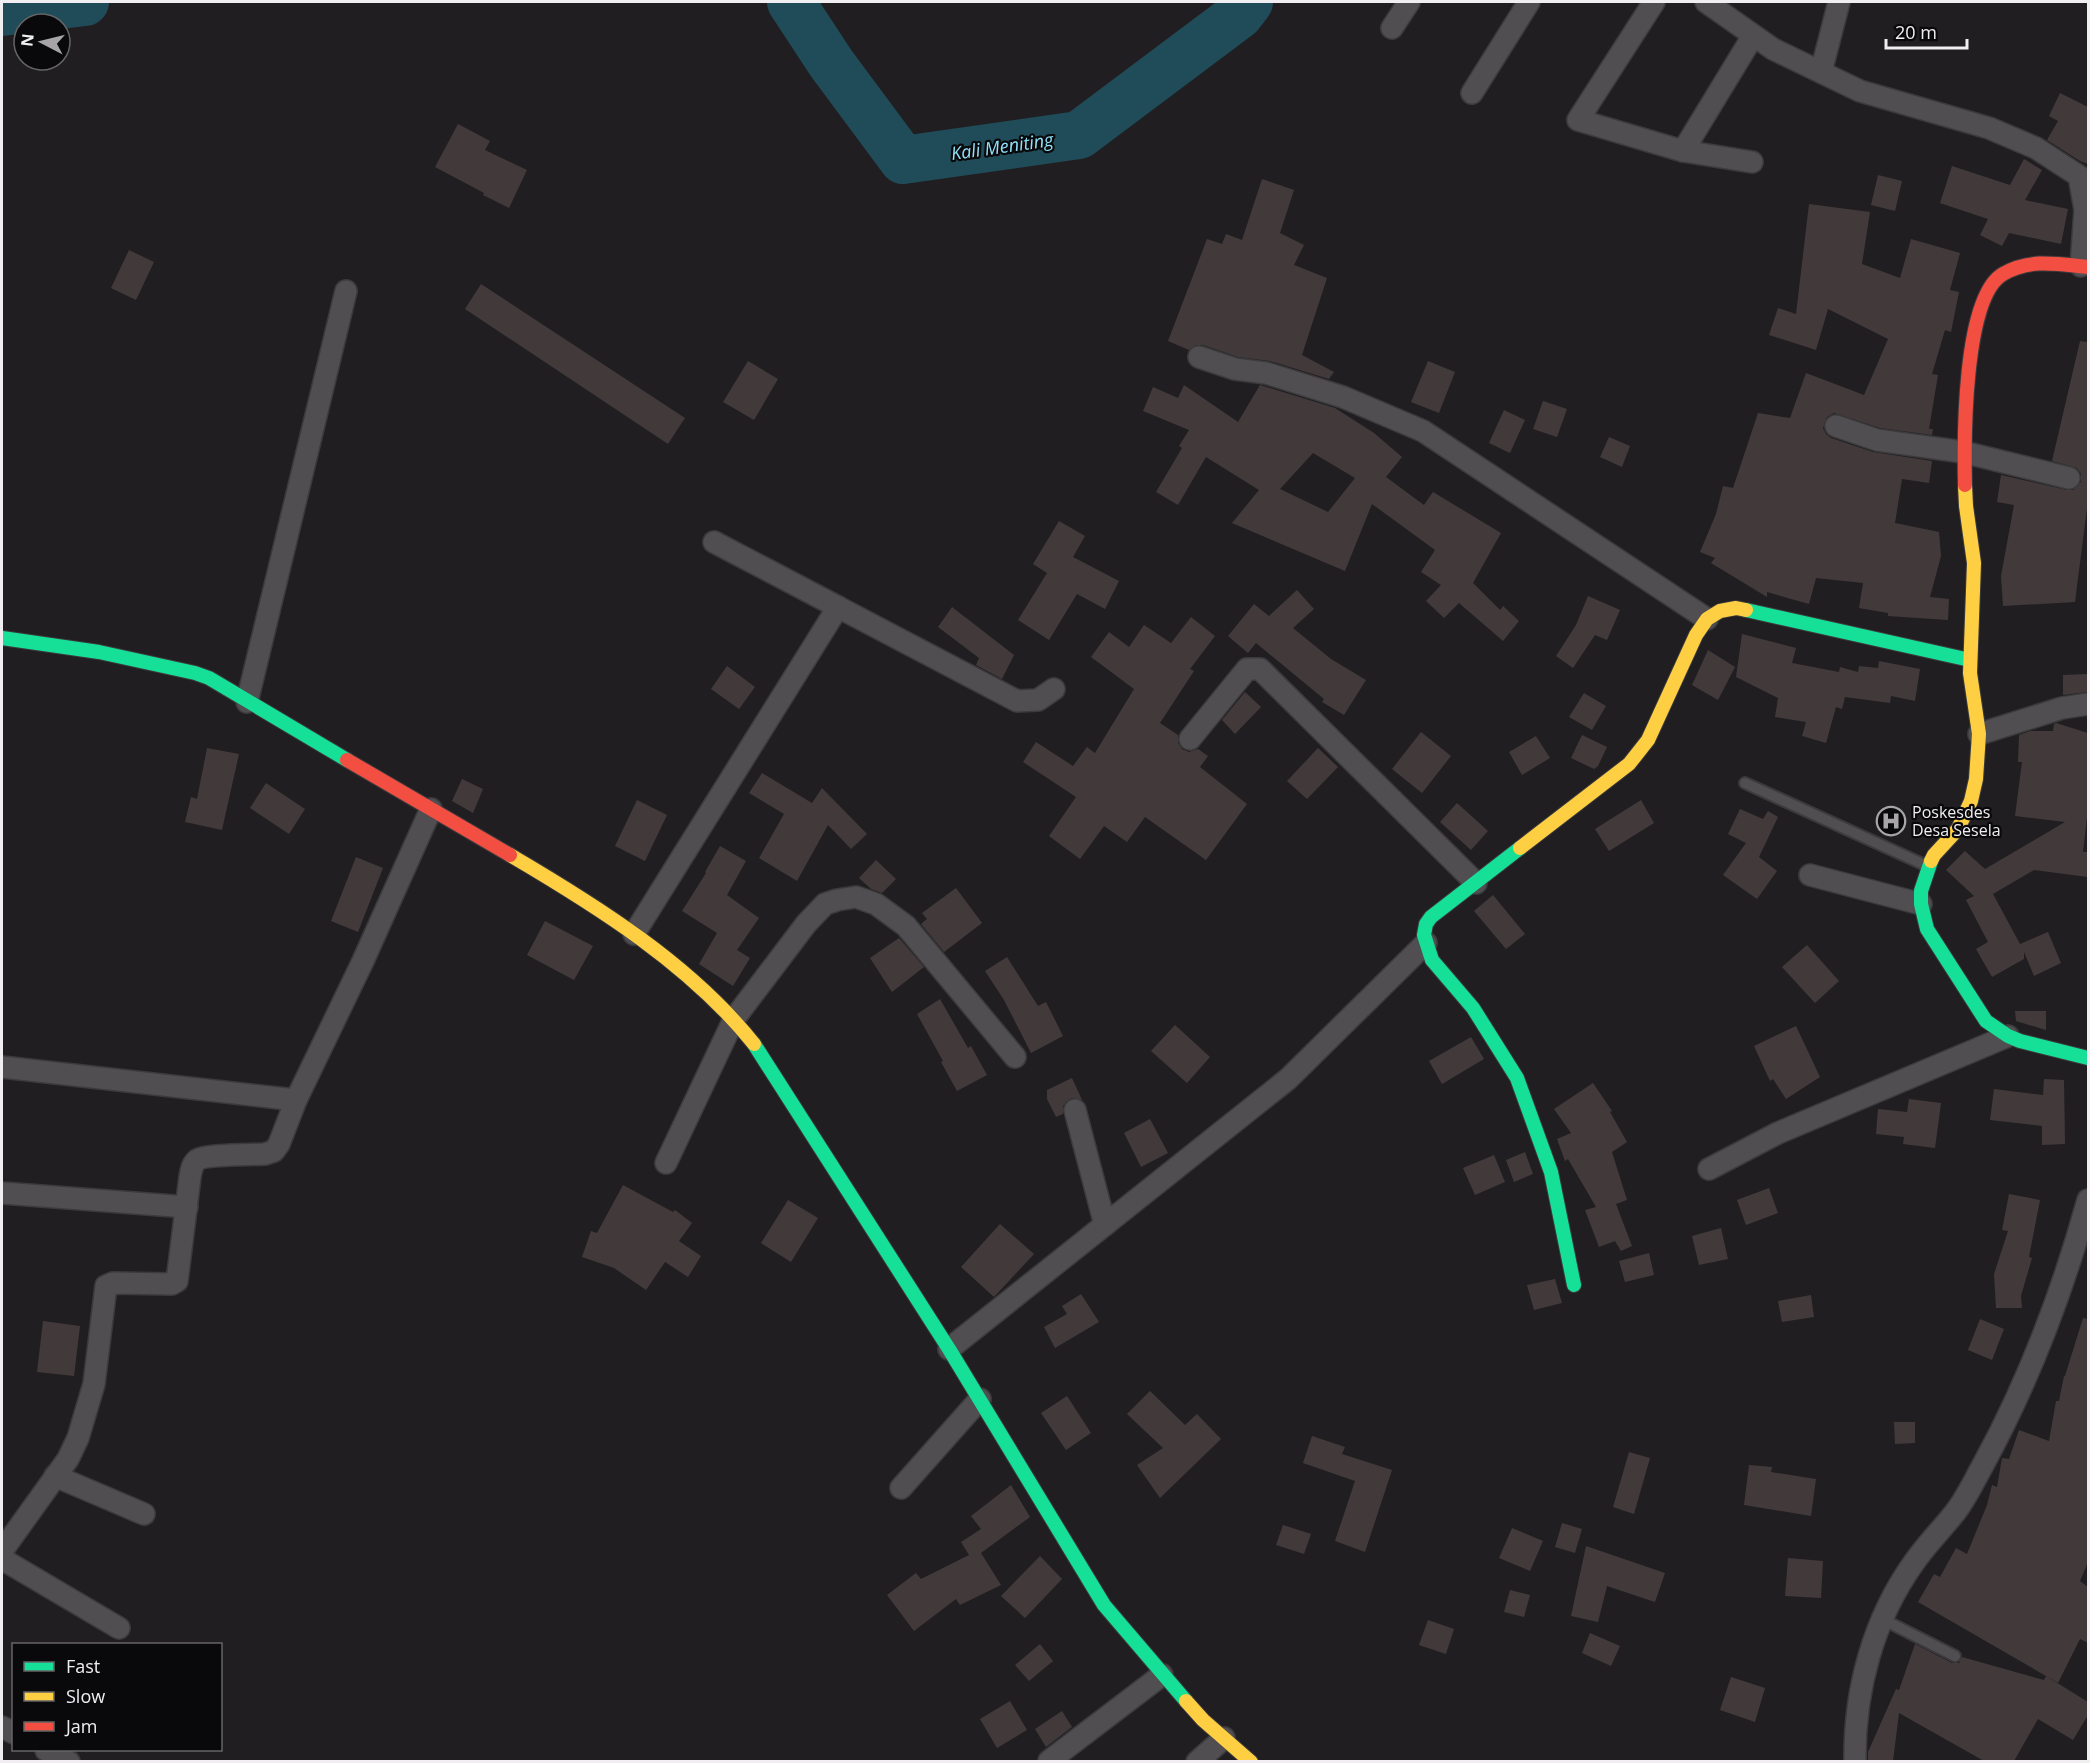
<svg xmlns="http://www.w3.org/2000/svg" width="2090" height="1763" viewBox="0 0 2090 1763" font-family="'Open Sans',sans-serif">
	<rect width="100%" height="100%" fill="#201e21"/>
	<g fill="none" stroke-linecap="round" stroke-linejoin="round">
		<!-- river -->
		<g stroke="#204c59" stroke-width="48">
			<polyline points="791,2 831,63 903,160 1079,135 1239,15 1249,2"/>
			<polyline points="2,12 85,2"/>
		</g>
	</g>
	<!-- building -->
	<g fill="#423a3a" fill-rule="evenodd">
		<polygon points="2060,93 2088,107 2088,164 2080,161 2047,140 2058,121 2049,116"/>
		<polygon points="458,124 490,141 485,150 527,170 509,208 483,195 484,193 435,167"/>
		<polygon points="2024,159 2042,170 2025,200 2068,209 2061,244 2009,233 2002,246 1980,235 1988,219 1940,203 1952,166 2010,185"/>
		<polygon points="1878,175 1902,181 1895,211 1871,205"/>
		<polygon points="1262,179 1294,190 1280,233 1304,245 1294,265 1327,278 1302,355 1334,372 1329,379 1270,361 1238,357 1203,345 1196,345 1189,350 1168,341 1207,239 1222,244 1226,234 1242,240"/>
		<polygon points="1809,204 1870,212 1862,264 1900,278 1911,239 1960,253 1950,290 1959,292 1951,332 1945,330 1932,374 1938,375 1929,429 1933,429 1932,435 1880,428 1834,413 1827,417 1823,428 1826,434 1831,438 1873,452 1932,461 1929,483 1902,479 1895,523 1939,532 1941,556 1930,597 1949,599 1948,620 1888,616 1888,613 1859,608 1863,583 1816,578 1809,604 1767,592 1767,597 1711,563 1715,558 1700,552 1716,514 1723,486 1733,488 1758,413 1790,418 1806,373 1864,395 1888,339 1828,309 1816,350 1769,335 1778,308 1796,314"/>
		<polygon points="129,250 154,262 136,300 111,288"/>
		<polygon points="481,284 685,418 668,444 465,309"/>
		<polygon points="2080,341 2088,342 2088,508 2087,508 2075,602 2003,606 2001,576 2014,505 1997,502 2001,475 2067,490 2073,490 2081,482 2081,474 2077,468 2052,461"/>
		<polygon points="748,361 778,379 754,420 723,402"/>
		<polygon points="1428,361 1455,372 1439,413 1411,402"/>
		<path d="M1184,385l54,37 22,-37 75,23 39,25 28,24 -16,20 38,28 9,-13 68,41 -28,50 27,27 3,-4 16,15 -16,20 -44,-38 -15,15 -18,-17 15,-16 -20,-13 14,-22 -63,-46 -27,67 -113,-48 27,-33 -53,-33 -28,48 -22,-13 26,-44 -3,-2 10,-16 -46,-19 10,-24 25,11zM1313,453l42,25 -27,34 -48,-23z"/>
		<polygon points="1543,401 1567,409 1557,437 1533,429"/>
		<polygon points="1504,410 1525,420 1510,453 1489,443"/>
		<polygon points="1609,437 1630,446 1622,467 1600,457"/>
		<polygon points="1059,521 1085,536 1073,557 1119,581 1105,609 1077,594 1049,640 1018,620 1047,573 1033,564"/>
		<polygon points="1297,590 1314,609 1293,628 1331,659 1366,680 1344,715 1322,702 1324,699 1256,643 1248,653 1228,636 1254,604 1269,616"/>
		<polygon points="1588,596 1620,610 1607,640 1595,635 1573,668 1556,656 1576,625"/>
		<polygon points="952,607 1014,655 1002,679 976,665 979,658 938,627"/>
		<polygon points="1191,617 1215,636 1190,669 1194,671 1160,723 1178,735 1178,743 1182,749 1189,752 1198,749 1208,756 1200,767 1247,804 1206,860 1145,817 1127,842 1104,826 1080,859 1049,836 1076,797 1023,762 1036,742 1073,766 1087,747 1095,753 1134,689 1091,657 1109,632 1129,647 1144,625 1171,643"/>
		<polygon points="1742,634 1796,648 1792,663 1839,672 1840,667 1858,672 1859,666 1878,668 1879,661 1920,669 1915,701 1891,696 1890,703 1845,697 1842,709 1836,707 1826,743 1802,736 1806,722 1775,717 1778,698 1736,677"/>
		<polygon points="1708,650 1735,667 1718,700 1692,685"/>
		<polygon points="727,666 755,687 739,709 711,689"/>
		<polygon points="2088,674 2088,692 2063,695 2063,675"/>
		<polygon points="1245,692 1261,707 1235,734 1222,720"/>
		<polygon points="1584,693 1606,706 1592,730 1569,717"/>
		<polygon points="2056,723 2088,733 2088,808 2083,852 2088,852 2088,877 2034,870 1993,894 2020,944 2048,932 2061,963 2034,976 2024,952 2024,959 1992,977 1976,949 1988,942 1966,900 1974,896 1946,870 1965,851 1985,869 2065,822 2015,816 2022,762 2018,762 2019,735 2030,731 2053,731 2054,724"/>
		<polygon points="1421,732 1451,756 1422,793 1392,769"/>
		<polygon points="1582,735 1607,747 1598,766 1594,769 1571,758"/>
		<polygon points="1536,736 1550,758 1522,775 1509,752"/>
		<polygon points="207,748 239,754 222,830 185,822 191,797 197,799"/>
		<polygon points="1318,748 1338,767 1307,799 1287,781"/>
		<polygon points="762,773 812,803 822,788 867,834 851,849 828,825 797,881 759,858 784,814 749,793"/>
		<polygon points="462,779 483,789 473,813 452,801"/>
		<polygon points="266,783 305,809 289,834 250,808"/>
		<polygon points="637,800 667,815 645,861 615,846"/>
		<polygon points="1641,800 1654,823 1609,851 1595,829"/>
		<polygon points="1457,803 1488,831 1471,850 1440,822"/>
		<polygon points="1740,809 1763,819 1768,811 1778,817 1759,857 1777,871 1757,899 1723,875 1746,843 1728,834"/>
		<polygon points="720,846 746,861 727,895 759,918 737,950 750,958 733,986 699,964 717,933 682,911 706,873 705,872"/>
		<polygon points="356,857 383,868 358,932 331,921"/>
		<polygon points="876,860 896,879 882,893 871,889 859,878"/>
		<polygon points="956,888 982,923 944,952 921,924 927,919 922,913"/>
		<polygon points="1493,895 1525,934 1506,949 1474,911"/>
		<polygon points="545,921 593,946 574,980 527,955"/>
		<polygon points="899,938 924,967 892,992 870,958"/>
		<polygon points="1807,945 1839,981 1815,1003 1782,967"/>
		<polygon points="1007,957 1038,1006 1046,1002 1063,1036 1031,1053 1004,1000 985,971"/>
		<polygon points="940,999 968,1048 971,1046 987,1075 957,1091 941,1062 943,1061 917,1014"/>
		<polygon points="2015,1011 2046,1011 2046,1030 2016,1021"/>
		<polygon points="1175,1025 1210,1057 1187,1083 1151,1051"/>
		<polygon points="1796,1026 1820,1077 1786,1099 1773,1079 1770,1081 1754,1046"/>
		<polygon points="1471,1037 1484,1059 1442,1084 1429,1061"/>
		<polygon points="1072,1078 1082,1100 1072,1098 1067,1101 1063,1106 1063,1114 1056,1117 1047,1099 1047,1090"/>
		<polygon points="2044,1079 2064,1080 2065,1144 2042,1145 2042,1126 1990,1120 1994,1089 2043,1095"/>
		<polygon points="1593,1083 1612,1111 1610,1112 1627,1142 1612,1152 1627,1200 1616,1204 1632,1246 1621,1251 1615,1241 1599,1247 1585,1210 1596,1207 1568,1159 1565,1161 1557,1139 1571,1133 1554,1109"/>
		<polygon points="1909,1099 1941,1103 1935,1148 1903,1144 1904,1137 1876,1134 1878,1109 1907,1112"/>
		<polygon points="1150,1119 1168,1153 1141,1167 1124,1133"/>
		<polygon points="1525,1152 1533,1174 1514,1182 1506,1160"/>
		<polygon points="1494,1155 1505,1182 1475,1195 1463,1168"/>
		<polygon points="623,1185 673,1212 675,1210 692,1223 679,1241 701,1256 688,1277 665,1262 646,1290 614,1268 582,1257 591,1231 597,1233"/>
		<polygon points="1769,1188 1778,1213 1746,1225 1737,1200"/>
		<polygon points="2009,1194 2040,1200 2029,1257 2032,1258 2021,1296 2022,1308 1996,1308 1994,1274 2008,1231 2002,1230"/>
		<polygon points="788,1200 818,1218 791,1262 761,1243"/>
		<polygon points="1000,1224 1034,1254 994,1297 961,1267"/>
		<polygon points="1721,1228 1728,1259 1699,1265 1692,1236"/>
		<polygon points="1649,1253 1654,1275 1625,1282 1619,1261"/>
		<polygon points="1555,1279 1562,1303 1534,1310 1527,1285"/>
		<polygon points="1081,1294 1099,1322 1055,1348 1044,1327 1067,1314 1062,1306"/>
		<polygon points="1811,1295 1814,1317 1782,1322 1778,1301"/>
		<polygon points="2083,1318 2088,1319 2088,1562 2080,1581 2088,1587 2088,1643 2080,1639 2058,1683 1918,1602 1934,1574 1940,1577 1956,1548 1967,1554 1987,1505 1992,1485 1997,1487 2002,1458 2009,1459 2019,1430 2049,1441 2056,1401 2059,1401 2064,1376 2065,1376"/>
		<polygon points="1980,1319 2004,1329 1992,1360 1968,1350"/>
		<polygon points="43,1321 80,1326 74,1376 37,1372"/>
		<polygon points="1150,1391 1185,1425 1197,1414 1221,1439 1160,1498 1137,1465 1163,1448 1127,1414"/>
		<polygon points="1067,1396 1091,1433 1066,1450 1041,1413"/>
		<polygon points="1894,1422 1915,1422 1915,1443 1895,1444"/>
		<polygon points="1312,1436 1345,1447 1342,1454 1392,1470 1365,1552 1335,1541 1355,1481 1303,1463"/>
		<polygon points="1629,1452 1650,1458 1634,1514 1613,1507"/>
		<polygon points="1749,1465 1772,1467 1771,1472 1816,1479 1811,1516 1744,1505"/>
		<polygon points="1011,1485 1030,1517 981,1553 1001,1585 960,1605 956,1599 914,1631 887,1595 916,1573 921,1579 969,1555 961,1542 981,1529 971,1516"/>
		<polygon points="1562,1523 1582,1529 1575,1553 1555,1547"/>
		<polygon points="1283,1525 1311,1534 1304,1554 1276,1545"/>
		<polygon points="1512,1528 1543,1541 1530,1571 1499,1558"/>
		<polygon points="1586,1546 1665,1573 1655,1602 1607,1586 1598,1622 1571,1616"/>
		<polygon points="1040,1556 1062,1579 1025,1618 1001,1596"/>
		<polygon points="1788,1558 1823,1561 1821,1598 1785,1596"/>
		<polygon points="1510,1590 1530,1595 1524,1617 1504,1612"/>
		<polygon points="1428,1620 1454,1629 1446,1654 1419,1645"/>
		<polygon points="1590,1633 1620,1646 1611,1666 1582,1653"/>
		<polygon points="1040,1644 1053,1661 1029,1681 1015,1665"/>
		<polygon points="1915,1644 1952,1663 1959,1663 1962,1657 2044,1680 2046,1676 2088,1702 2088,1715 2073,1740 2038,1719 2014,1761 1984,1761 1899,1713 1893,1761 1868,1761 1868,1752 1896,1689 1899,1690"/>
		<polygon points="1731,1677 1765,1688 1755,1722 1720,1710"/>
		<polygon points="1010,1701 1027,1730 997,1748 980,1719"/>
		<polygon points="1062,1711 1072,1727 1046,1747 1035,1729"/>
	</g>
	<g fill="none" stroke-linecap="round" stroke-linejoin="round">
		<!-- lane casing -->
		<g stroke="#3b3a3c" stroke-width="14">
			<g id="lane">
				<polyline points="1745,783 1925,865"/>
				<polyline points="1882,1619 1955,1656"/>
			</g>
		</g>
		<!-- street casing -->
		<g stroke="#3b3a3c" stroke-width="24">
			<g id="street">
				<polyline points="1654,2 1578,120 1683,151 1752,162"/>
				<polyline points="1706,2 1773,49 1860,91 1989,128 2036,148 2079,176 2085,210 2081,266"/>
				<polyline points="1392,28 1409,2"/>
				<polyline points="1821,72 1839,2"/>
				<polyline points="1472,93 1529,2"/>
				<polyline points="1683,151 1753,36"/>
				<polyline points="1199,357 1235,369 1266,373 1343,397 1423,431 1707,619"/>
				<polyline points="1836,426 1877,440 1963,452 2069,478"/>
				<polyline points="838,607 1017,701 1038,700 1054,689"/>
				<polyline points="247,702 346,291"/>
				<polyline points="1979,734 2062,708 2088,704"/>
				<polyline points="1190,739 1247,669 1260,669 1476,883"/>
				<polyline points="1810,875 1921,904"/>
				<polyline points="634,934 838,607 714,542"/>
				<polyline points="2,1067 296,1100"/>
				<polyline points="1075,1110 1105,1225"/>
				<polyline points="666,1163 734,1019 806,924 825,904 837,900 856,897 876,904 906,926 1015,1057"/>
				<polyline points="1709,1169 1778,1133 2008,1036"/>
				<polyline points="2,1193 187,1207"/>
				<polyline points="949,1349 1288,1079 1426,943"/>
				<polyline points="55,1476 144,1514"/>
				<polyline points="901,1488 980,1399"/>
				<path d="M2,1551l66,-92 10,-21 16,-54 12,-98 7,-3 59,1 5,-3 13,-104c1,-6 2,-13 7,-17 9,-6 55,-5 68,-6l9,-3 5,-7 17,-44 67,-139 68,-152"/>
				<polyline points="2,1559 119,1628"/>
				<polyline points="2,1727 14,1733"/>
				<polyline points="46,1750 69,1762"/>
				<polyline points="1049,1761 1162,1675"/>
				<polyline points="1197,1762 1224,1738"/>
				<path d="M1855,1762c-1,-71 18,-143 60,-201 12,-17 25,-30 38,-46 12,-14 21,-34 30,-50 47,-86 79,-171 105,-265"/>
			</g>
		</g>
		<!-- fast casing -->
		<g stroke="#3b3a3c" stroke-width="16">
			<g id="fast">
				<polyline points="1746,610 1970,660"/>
				<polyline points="2,638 99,652 195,673 209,678 347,760"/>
				<polyline points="1520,848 1431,917 1426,924 1424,935 1432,960 1473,1008 1517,1078 1551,1172 1574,1285"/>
				<polyline points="1931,861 1921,891 1921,904 1927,929 1986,1021 2008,1036 2020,1041 2088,1058"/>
				<polyline points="754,1044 949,1349 1104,1605 1186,1701"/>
			</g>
		</g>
		<!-- slow casing -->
		<g stroke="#3b3a3c" stroke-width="16">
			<g id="slow">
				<polyline points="1520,848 1629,764 1648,740 1696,635 1707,619 1720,611 1736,608 1746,610"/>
				<path d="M510,855c87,51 181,110 244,189"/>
				<polyline points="1931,861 1934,855 1958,829 1971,801 1976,779 1979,734 1970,673 1974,563 1966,506 1965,485"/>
				<polyline points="1186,1701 1203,1720 1251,1762"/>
			</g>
		</g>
		<!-- jam casing -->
		<g stroke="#3b3a3c" stroke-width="16">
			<g id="jam">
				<path d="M1965,485c-1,-44 -2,-188 38,-211 27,-16 55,-10 85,-7"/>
				<polyline points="347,760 510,855"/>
			</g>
		</g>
		<!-- lane -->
		<use href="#lane" stroke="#504e51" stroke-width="10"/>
		<!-- street -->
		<use href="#street" stroke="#504e51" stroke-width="21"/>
		<!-- fast -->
		<use href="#fast" stroke="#16e098" stroke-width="14"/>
		<!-- slow -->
		<use href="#slow" stroke="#ffcf43" stroke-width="14"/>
		<!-- jam -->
		<use href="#jam" stroke="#f24e42" stroke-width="14"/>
	</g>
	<!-- icons -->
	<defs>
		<g id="hospital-ring" transform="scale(1.5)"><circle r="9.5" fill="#09080a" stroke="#a7a5a8" stroke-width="1.5"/><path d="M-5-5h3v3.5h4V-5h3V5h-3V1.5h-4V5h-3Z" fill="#a7a5a8"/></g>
	</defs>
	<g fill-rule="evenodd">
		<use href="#hospital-ring" x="1891" y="821"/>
	</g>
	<g text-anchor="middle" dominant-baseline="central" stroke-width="4.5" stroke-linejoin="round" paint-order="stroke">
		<!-- poi labels -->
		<g font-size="16" fill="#f0eef1" stroke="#09080a" text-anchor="start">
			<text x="1912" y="812">Poskesdes<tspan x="1912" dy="18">Desa Sesela</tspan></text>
		</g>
		<!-- water labels -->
		<g font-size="18" font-style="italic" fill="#90e1fa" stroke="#09080a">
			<text transform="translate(1002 146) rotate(-8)">Kali Meniting</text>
		</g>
	</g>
	<!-- border -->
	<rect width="2090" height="1763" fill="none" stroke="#f0eef1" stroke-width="6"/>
	<!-- legend -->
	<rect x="12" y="1643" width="210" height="108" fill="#09080a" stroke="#656466" stroke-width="1.5"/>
	<rect x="24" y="1662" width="30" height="9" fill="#16e098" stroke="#656466" stroke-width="1.5"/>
	<text x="66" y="1673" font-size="18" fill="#f0eef1">Fast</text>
	<rect x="24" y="1692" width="30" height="9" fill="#ffcf43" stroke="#656466" stroke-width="1.5"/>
	<text x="66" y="1703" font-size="18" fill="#f0eef1">Slow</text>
	<rect x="24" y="1722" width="30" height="9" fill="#f24e42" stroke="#656466" stroke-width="1.5"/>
	<text x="66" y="1733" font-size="18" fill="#f0eef1">Jam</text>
	<!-- north arrow -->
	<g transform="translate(42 42) rotate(277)"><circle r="28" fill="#09080a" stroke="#656466" stroke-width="1.5"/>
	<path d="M0-4.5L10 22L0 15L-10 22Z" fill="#a7a5a8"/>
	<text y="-9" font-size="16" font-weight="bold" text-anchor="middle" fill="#f0eef1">N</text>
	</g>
	<!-- scale -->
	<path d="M1886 39v9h81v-9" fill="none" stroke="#f0eef1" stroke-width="3"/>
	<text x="1895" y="39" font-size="18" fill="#f0eef1" stroke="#09080a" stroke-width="4.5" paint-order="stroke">20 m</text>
</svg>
